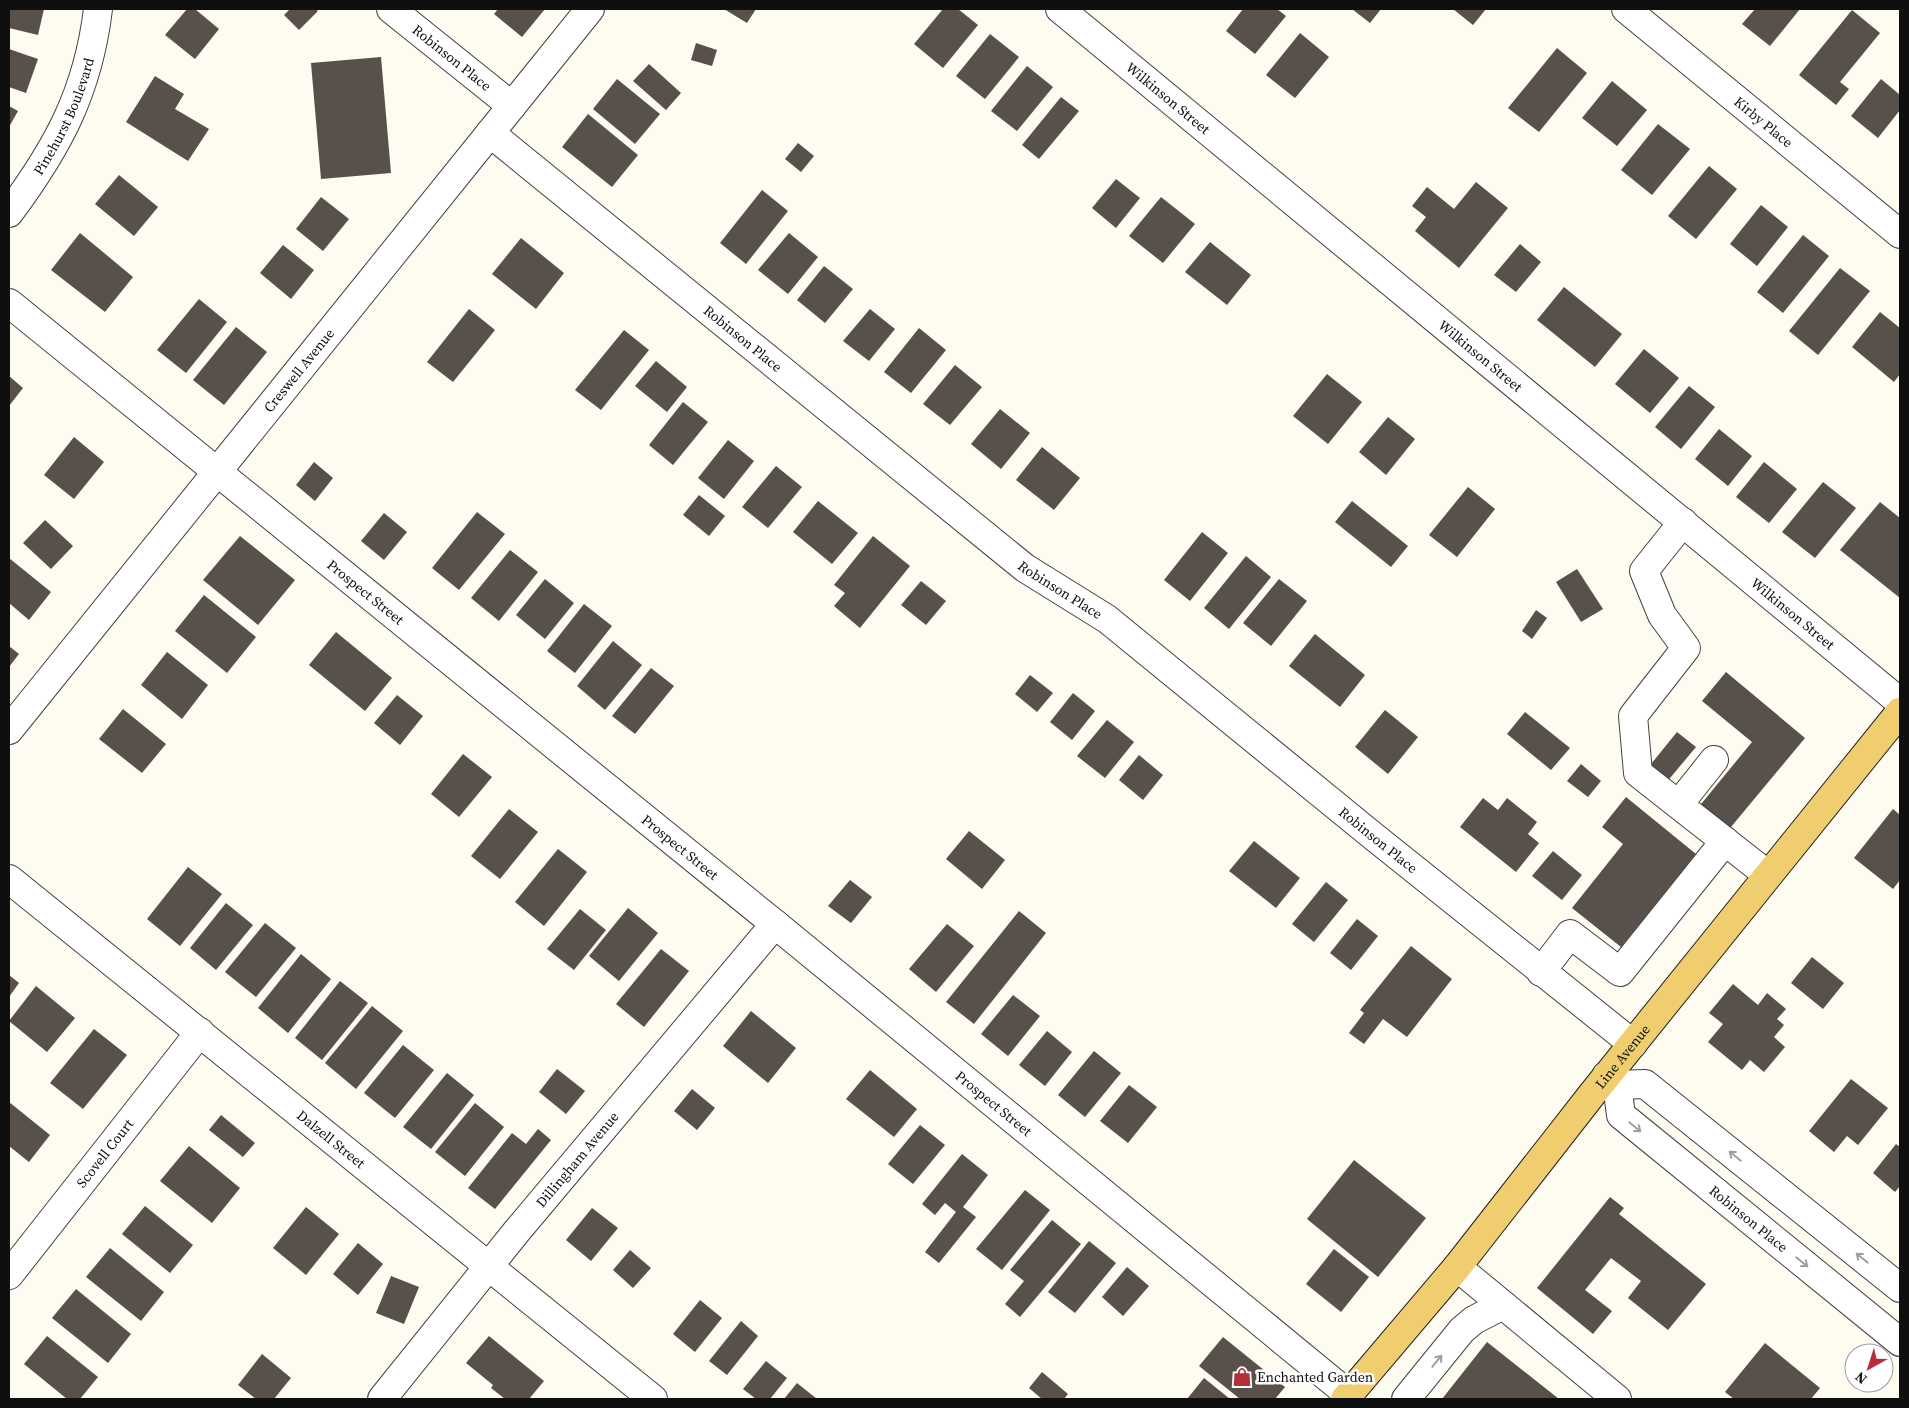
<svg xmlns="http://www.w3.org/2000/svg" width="1909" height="1408" viewBox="0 0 1909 1408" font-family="'Source Serif 4',serif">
	<rect width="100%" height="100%" fill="#fefbf1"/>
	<!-- building -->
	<g fill="#57504b">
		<polygon points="9,9 44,9 38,35 9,28"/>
		<polygon points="187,9 195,9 219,29 195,59 165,35"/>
		<polygon points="290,9 315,9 318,11 299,30 284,15"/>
		<polygon points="498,9 545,9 522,37 494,14"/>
		<polygon points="724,9 756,9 747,23"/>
		<polygon points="943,9 958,9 978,25 943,68 914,44"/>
		<polygon points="1243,9 1277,9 1286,16 1255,54 1226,31"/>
		<polygon points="1352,9 1381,9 1370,23"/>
		<polygon points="1453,9 1486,9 1473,25"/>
		<polygon points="1755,9 1800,9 1770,46 1742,24"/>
		<polygon points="1852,10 1880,33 1840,82 1849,89 1836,105 1799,75"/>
		<polygon points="1300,33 1329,57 1295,98 1266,75"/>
		<polygon points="990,34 1019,57 985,99 956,76"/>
		<polygon points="696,43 717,50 712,66 691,60"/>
		<polygon points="1557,48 1587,73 1539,132 1508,108"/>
		<polygon points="9,49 38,59 26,93 9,87"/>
		<polygon points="381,57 391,173 321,179 311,63"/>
		<polygon points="649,64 681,93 666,110 633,81"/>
		<polygon points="1027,66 1053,87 1017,131 991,111"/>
		<polygon points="155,76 184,94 175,109 209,129 188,161 126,122"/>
		<polygon points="617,79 660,114 635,144 593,109"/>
		<polygon points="1881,79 1900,95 1900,110 1878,138 1851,116"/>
		<polygon points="1612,81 1647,110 1617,146 1582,118"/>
		<polygon points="1061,97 1079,111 1039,159 1022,145"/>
		<polygon points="9,106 18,111 9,127"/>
		<polygon points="588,114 638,155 612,187 562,147"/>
		<polygon points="1658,124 1690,149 1652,195 1621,170"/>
		<polygon points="798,143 814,156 801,172 785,159"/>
		<polygon points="1709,166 1737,189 1696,239 1668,216"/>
		<polygon points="119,175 158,207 134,236 95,204"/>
		<polygon points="1116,179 1140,198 1116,228 1092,208"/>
		<polygon points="1476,182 1508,208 1459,268 1415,231 1426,217 1412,206 1427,187 1454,209"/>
		<polygon points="762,190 788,211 746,264 720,243"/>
		<polygon points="321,197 349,219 323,251 296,229"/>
		<polygon points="1161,197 1195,224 1163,263 1129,236"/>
		<polygon points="1761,205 1788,227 1757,266 1730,244"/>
		<polygon points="80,233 133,277 105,312 51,270"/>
		<polygon points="789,233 818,257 788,294 758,270"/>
		<polygon points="1803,235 1829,256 1783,313 1757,292"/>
		<polygon points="521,238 564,273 536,309 492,274"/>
		<polygon points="1210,242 1251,275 1227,305 1185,272"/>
		<polygon points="1520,244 1541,262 1516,292 1494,275"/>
		<polygon points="283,245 314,270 291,299 260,273"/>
		<polygon points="824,266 853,289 825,323 797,300"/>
		<polygon points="1840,268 1870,291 1818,355 1789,331"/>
		<polygon points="1564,287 1622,334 1595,367 1537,320"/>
		<polygon points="199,299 227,322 186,373 157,350"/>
		<polygon points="469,309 495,330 453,382 427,362"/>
		<polygon points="870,309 895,329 869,361 843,341"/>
		<polygon points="1880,312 1900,328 1900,374 1894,382 1852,347"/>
		<polygon points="236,327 267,352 224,405 193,380"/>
		<polygon points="919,328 946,350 911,393 884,372"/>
		<polygon points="624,330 649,350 601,410 575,390"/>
		<polygon points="1644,349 1679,378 1650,413 1615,384"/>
		<polygon points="656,361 687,387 667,412 635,386"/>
		<polygon points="955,365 982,387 950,425 923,404"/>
		<polygon points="1327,374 1362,402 1328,444 1293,416"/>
		<polygon points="9,376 23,388 9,406"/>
		<polygon points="1689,386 1715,407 1681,449 1655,427"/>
		<polygon points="683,402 708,422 673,465 649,445"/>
		<polygon points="1000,409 1030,433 1001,469 971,444"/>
		<polygon points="1388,417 1415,439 1386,475 1359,452"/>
		<polygon points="1719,429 1752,456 1728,486 1695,459"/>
		<polygon points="74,437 104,462 74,499 44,475"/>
		<polygon points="728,440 754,461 724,499 698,478"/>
		<polygon points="1042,447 1080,478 1054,510 1016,480"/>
		<polygon points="314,462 333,478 315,501 296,485"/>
		<polygon points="1764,462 1797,489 1769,523 1736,497"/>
		<polygon points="776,466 802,487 768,528 742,507"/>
		<polygon points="1823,482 1856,508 1815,558 1782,532"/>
		<polygon points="1468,487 1495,509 1457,557 1429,535"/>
		<polygon points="699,495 725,516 709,536 683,515"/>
		<polygon points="818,501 858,533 832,564 793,532"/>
		<polygon points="1352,501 1408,546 1391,567 1335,522"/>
		<polygon points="1880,502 1900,518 1900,598 1840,550"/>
		<polygon points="477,512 505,534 459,590 432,568"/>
		<polygon points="384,513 407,532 384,560 361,541"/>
		<polygon points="45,520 73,546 51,569 23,543"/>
		<polygon points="1202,532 1228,553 1190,601 1164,580"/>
		<polygon points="240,536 295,580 258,625 203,580"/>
		<polygon points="873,536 910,566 860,628 834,606 845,593 834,585"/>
		<polygon points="510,550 538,572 499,621 471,598"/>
		<polygon points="1246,556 1271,577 1229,629 1204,608"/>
		<polygon points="9,558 51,592 29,620 9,603"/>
		<polygon points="1577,569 1603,609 1581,622 1556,582"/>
		<polygon points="545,579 574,603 545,639 516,615"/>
		<polygon points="1279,579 1307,601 1271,646 1243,623"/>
		<polygon points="921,581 946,601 926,625 901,605"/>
		<polygon points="204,595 256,637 227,673 175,631"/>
		<polygon points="584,604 612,626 575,673 547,651"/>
		<polygon points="1536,610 1547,618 1532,639 1522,631"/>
		<polygon points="336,632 392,678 365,711 309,665"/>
		<polygon points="1315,634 1365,675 1340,707 1289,666"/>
		<polygon points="613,641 642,665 605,710 577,686"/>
		<polygon points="9,646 19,654 9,667"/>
		<polygon points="167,652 208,685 182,719 141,685"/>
		<polygon points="651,668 674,686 635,734 612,716"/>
		<polygon points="1726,672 1805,738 1726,833 1697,809 1752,742 1702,701"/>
		<polygon points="1030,675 1053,693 1037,712 1015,694"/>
		<polygon points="1073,693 1095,711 1072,740 1050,722"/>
		<polygon points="397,695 423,716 400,745 374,723"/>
		<polygon points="123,709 166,744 142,773 99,739"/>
		<polygon points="1385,710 1418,737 1388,774 1355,747"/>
		<polygon points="1525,712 1570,748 1551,770 1507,734"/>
		<polygon points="1107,720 1134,742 1105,778 1077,756"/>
		<polygon points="1677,732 1696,747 1665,784 1647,769"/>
		<polygon points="463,754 492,777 459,817 431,794"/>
		<polygon points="1139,755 1163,775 1143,800 1119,780"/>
		<polygon points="1581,764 1601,781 1588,797 1567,781"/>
		<polygon points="1626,797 1696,854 1621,947 1572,908 1623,844 1602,827"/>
		<polygon points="1483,798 1498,810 1507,798 1537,822 1528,834 1539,843 1516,872 1460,827"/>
		<polygon points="509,809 538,832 500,879 471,856"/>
		<polygon points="1893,809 1900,815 1900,880 1893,889 1854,858"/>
		<polygon points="969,831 1005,860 982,889 946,859"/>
		<polygon points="1254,841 1300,878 1276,908 1229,871"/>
		<polygon points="558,849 587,872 544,926 515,902"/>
		<polygon points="1553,851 1582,875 1562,900 1532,876"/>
		<polygon points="188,867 222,894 180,946 147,919"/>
		<polygon points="850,880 872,897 851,923 828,906"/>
		<polygon points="1326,882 1348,900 1314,942 1292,924"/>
		<polygon points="226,903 253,925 216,970 190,948"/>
		<polygon points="628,908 658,933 619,981 589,956"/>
		<polygon points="580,909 606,930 574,970 547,949"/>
		<polygon points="1019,911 1046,933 974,1024 946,1002"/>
		<polygon points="1357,919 1378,936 1351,970 1330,953"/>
		<polygon points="265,923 296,948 256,997 225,972"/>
		<polygon points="947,924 974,946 936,992 909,969"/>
		<polygon points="1411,946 1452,979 1407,1037 1383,1019 1364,1044 1349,1033 1364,1013 1360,1010"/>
		<polygon points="661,949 689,971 644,1027 616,1004"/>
		<polygon points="301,954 331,979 288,1033 258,1008"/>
		<polygon points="1812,957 1844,983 1823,1009 1791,983"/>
		<polygon points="9,975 19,983 9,997"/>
		<polygon points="340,981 368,1003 322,1060 295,1038"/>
		<polygon points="1733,984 1758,1005 1767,993 1786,1009 1777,1019 1784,1025 1774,1037 1785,1047 1764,1072 1750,1060 1742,1070 1708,1042 1723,1024 1709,1013"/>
		<polygon points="36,986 75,1018 47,1052 9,1021"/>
		<polygon points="1013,995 1040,1016 1008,1056 981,1034"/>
		<polygon points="372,1006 403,1031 356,1089 325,1063"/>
		<polygon points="751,1011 796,1048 768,1083 723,1046"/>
		<polygon points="94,1029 127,1055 83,1109 50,1083"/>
		<polygon points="1047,1031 1072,1052 1045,1086 1019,1065"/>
		<polygon points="403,1045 434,1070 395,1118 364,1093"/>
		<polygon points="1094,1051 1121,1073 1085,1117 1058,1095"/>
		<polygon points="557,1069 585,1091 566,1114 539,1092"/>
		<polygon points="870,1070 917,1109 894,1137 846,1099"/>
		<polygon points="447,1073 474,1095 431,1149 403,1127"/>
		<polygon points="1851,1079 1888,1108 1858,1145 1847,1136 1834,1152 1809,1131"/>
		<polygon points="1129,1085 1157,1107 1128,1143 1100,1121"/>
		<polygon points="692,1089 715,1108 697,1130 674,1111"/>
		<polygon points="9,1102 50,1135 29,1162 9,1146"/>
		<polygon points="475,1103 504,1127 465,1176 435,1152"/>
		<polygon points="221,1115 255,1143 243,1157 209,1130"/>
		<polygon points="920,1125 945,1145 913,1184 888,1164"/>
		<polygon points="538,1129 551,1140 495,1209 468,1188 512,1133 526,1144"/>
		<polygon points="1896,1144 1900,1147 1900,1186 1895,1192 1873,1173"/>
		<polygon points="189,1146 240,1188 212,1223 160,1181"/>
		<polygon points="962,1154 988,1175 963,1207 976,1217 939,1263 925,1252 956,1212 945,1203 935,1215 922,1204"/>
		<polygon points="1354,1160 1426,1218 1378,1277 1307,1219"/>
		<polygon points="1025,1190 1050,1210 1002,1270 976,1249"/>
		<polygon points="1610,1197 1624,1208 1619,1214 1706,1284 1668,1330 1628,1298 1641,1281 1611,1258 1585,1290 1612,1311 1593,1334 1537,1288"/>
		<polygon points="145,1206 193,1245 170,1273 122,1234"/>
		<polygon points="306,1207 339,1234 306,1275 273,1248"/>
		<polygon points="592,1208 618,1228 591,1261 566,1240"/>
		<polygon points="1052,1220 1081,1244 1020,1317 1005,1304 1024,1281 1010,1270"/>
		<polygon points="1089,1241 1116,1263 1075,1313 1048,1292"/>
		<polygon points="358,1243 383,1264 358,1295 333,1274"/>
		<polygon points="110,1248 164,1292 141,1321 86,1277"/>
		<polygon points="1334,1249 1369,1277 1341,1312 1306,1284"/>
		<polygon points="630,1250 651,1268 633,1288 613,1270"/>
		<polygon points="1127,1267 1149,1286 1123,1316 1102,1297"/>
		<polygon points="391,1276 419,1287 404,1324 376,1313"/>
		<polygon points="76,1289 131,1334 108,1363 52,1318"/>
		<polygon points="700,1300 722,1318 695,1352 673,1334"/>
		<polygon points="741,1321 758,1336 727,1375 709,1361"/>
		<polygon points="47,1336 98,1377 80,1399 67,1399 24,1364"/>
		<polygon points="489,1336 544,1381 529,1399 505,1399 491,1388 493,1385 466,1363"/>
		<polygon points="1223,1337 1285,1387 1275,1399 1240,1399 1199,1366"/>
		<polygon points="1487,1342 1559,1399 1442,1399"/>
		<polygon points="1765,1343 1820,1388 1811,1399 1734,1399 1725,1392"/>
		<polygon points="262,1354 291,1378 274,1399 256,1399 238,1385"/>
		<polygon points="766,1361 787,1378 770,1399 756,1399 743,1389"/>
		<polygon points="1042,1372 1068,1394 1064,1399 1042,1399 1029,1388"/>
		<polygon points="1204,1378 1230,1399 1187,1399"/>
		<polygon points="797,1383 817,1399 784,1399"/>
	</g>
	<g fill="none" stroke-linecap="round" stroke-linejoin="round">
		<!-- minor casing -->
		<g stroke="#424242" stroke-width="30">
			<g id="minor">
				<path id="s1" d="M391,9l121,97"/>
				<path id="s2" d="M1060,9l840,693"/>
				<path id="s3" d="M1626,9l274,225"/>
				<path id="s4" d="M490,133l535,435 82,51 266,217 260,208"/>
				<path id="s5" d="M9,213c49,-66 79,-121 89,-204"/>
				<path id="s6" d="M9,303l766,621 573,470"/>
				<polyline points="1683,522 1644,571 1662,615 1686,648 1633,716 1638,773 1768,875"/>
				<path id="s7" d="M9,730l581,-721"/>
				<polyline points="1679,804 1714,760"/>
				<path id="s8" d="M9,879l644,520"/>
				<polyline points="1541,972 1570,934 1620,972 1725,841"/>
				<path id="s9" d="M1606,1076l11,9 4,30 279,227"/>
				<polyline points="1617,1085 1645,1084 1900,1288"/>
				<polyline points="1457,1267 1617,1399"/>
				<path id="s10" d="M9,1275l191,-243"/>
				<path id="s11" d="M382,1399l135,-168 258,-307"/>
				<polyline points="1406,1399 1462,1330 1474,1320 1503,1305"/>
			</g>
		</g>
		<!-- major casing -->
		<g stroke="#202020" stroke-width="30">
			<g id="major">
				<path id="s12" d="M1345,1399l112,-132 136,-174 307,-381"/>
			</g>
		</g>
		<!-- minor -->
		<use href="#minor" stroke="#fff" stroke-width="28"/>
		<!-- major -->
		<use href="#major" stroke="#f0ce6f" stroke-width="28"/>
	</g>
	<!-- one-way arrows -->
	<defs><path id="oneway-shaft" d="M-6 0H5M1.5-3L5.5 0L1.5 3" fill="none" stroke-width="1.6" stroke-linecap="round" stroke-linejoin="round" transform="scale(1.25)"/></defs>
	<g stroke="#9f9f9f">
		<use href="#oneway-shaft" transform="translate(1635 1127) rotate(39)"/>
		<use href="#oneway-shaft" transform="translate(1735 1156) rotate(-141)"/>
		<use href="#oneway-shaft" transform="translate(1862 1258) rotate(-141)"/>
		<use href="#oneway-shaft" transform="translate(1802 1262) rotate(39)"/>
		<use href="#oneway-shaft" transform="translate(1437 1361) rotate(-51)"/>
	</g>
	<!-- icons -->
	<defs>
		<g id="shop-bare" transform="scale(1.5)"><path d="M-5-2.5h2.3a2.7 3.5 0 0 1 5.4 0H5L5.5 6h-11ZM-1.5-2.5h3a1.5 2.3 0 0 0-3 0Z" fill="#b62f38" stroke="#fff" stroke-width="2.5" paint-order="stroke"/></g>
	</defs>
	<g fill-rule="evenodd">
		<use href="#shop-bare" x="1242" y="1377"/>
	</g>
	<g text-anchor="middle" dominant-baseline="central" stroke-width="5" stroke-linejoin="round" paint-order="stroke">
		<!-- street labels -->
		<g font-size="14" fill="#0f0f0f" stroke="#fff">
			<text stroke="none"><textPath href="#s1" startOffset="78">Robinson Place</textPath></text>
			<text stroke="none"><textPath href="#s2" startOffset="140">Wilkinson Street</textPath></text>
			<text stroke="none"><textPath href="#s5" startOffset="112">Pinehurst Boulevard</textPath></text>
			<text stroke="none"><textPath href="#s3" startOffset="178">Kirby Place</textPath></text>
			<text stroke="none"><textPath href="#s4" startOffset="326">Robinson Place</textPath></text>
			<text stroke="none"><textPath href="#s2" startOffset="545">Wilkinson Street</textPath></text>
			<text stroke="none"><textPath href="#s7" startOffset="462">Creswell Avenue</textPath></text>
			<text stroke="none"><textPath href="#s4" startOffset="731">Robinson Place</textPath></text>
			<text stroke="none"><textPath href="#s6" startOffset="459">Prospect Street</textPath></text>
			<text stroke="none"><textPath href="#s2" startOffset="950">Wilkinson Street</textPath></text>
			<text stroke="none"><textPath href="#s4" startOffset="1136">Robinson Place</textPath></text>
			<text stroke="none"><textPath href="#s6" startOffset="864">Prospect Street</textPath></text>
			<text stroke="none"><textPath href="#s12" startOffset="441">Line Avenue</textPath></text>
			<text stroke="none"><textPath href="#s6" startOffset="1269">Prospect Street</textPath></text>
			<text stroke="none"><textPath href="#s8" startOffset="414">Dalzell Street</textPath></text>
			<text stroke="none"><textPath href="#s10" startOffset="155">Scovell Court</textPath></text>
			<text stroke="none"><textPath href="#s11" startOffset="309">Dillingham Avenue</textPath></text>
			<text stroke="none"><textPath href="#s9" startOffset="209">Robinson Place</textPath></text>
		</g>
		<!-- poi labels -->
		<g font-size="14" fill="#0f0f0f" stroke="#fff" text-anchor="start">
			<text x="1257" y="1377">Enchanted Garden</text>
		</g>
	</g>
	<!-- border -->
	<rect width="1909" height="1408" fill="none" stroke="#0f0f0f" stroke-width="20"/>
	<!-- north arrow -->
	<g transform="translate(1869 1368) rotate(219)"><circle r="24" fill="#ffffff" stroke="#9f9f9f"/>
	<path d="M0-4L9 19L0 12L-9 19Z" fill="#b62f38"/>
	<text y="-8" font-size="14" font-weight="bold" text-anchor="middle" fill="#0f0f0f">N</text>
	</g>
</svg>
